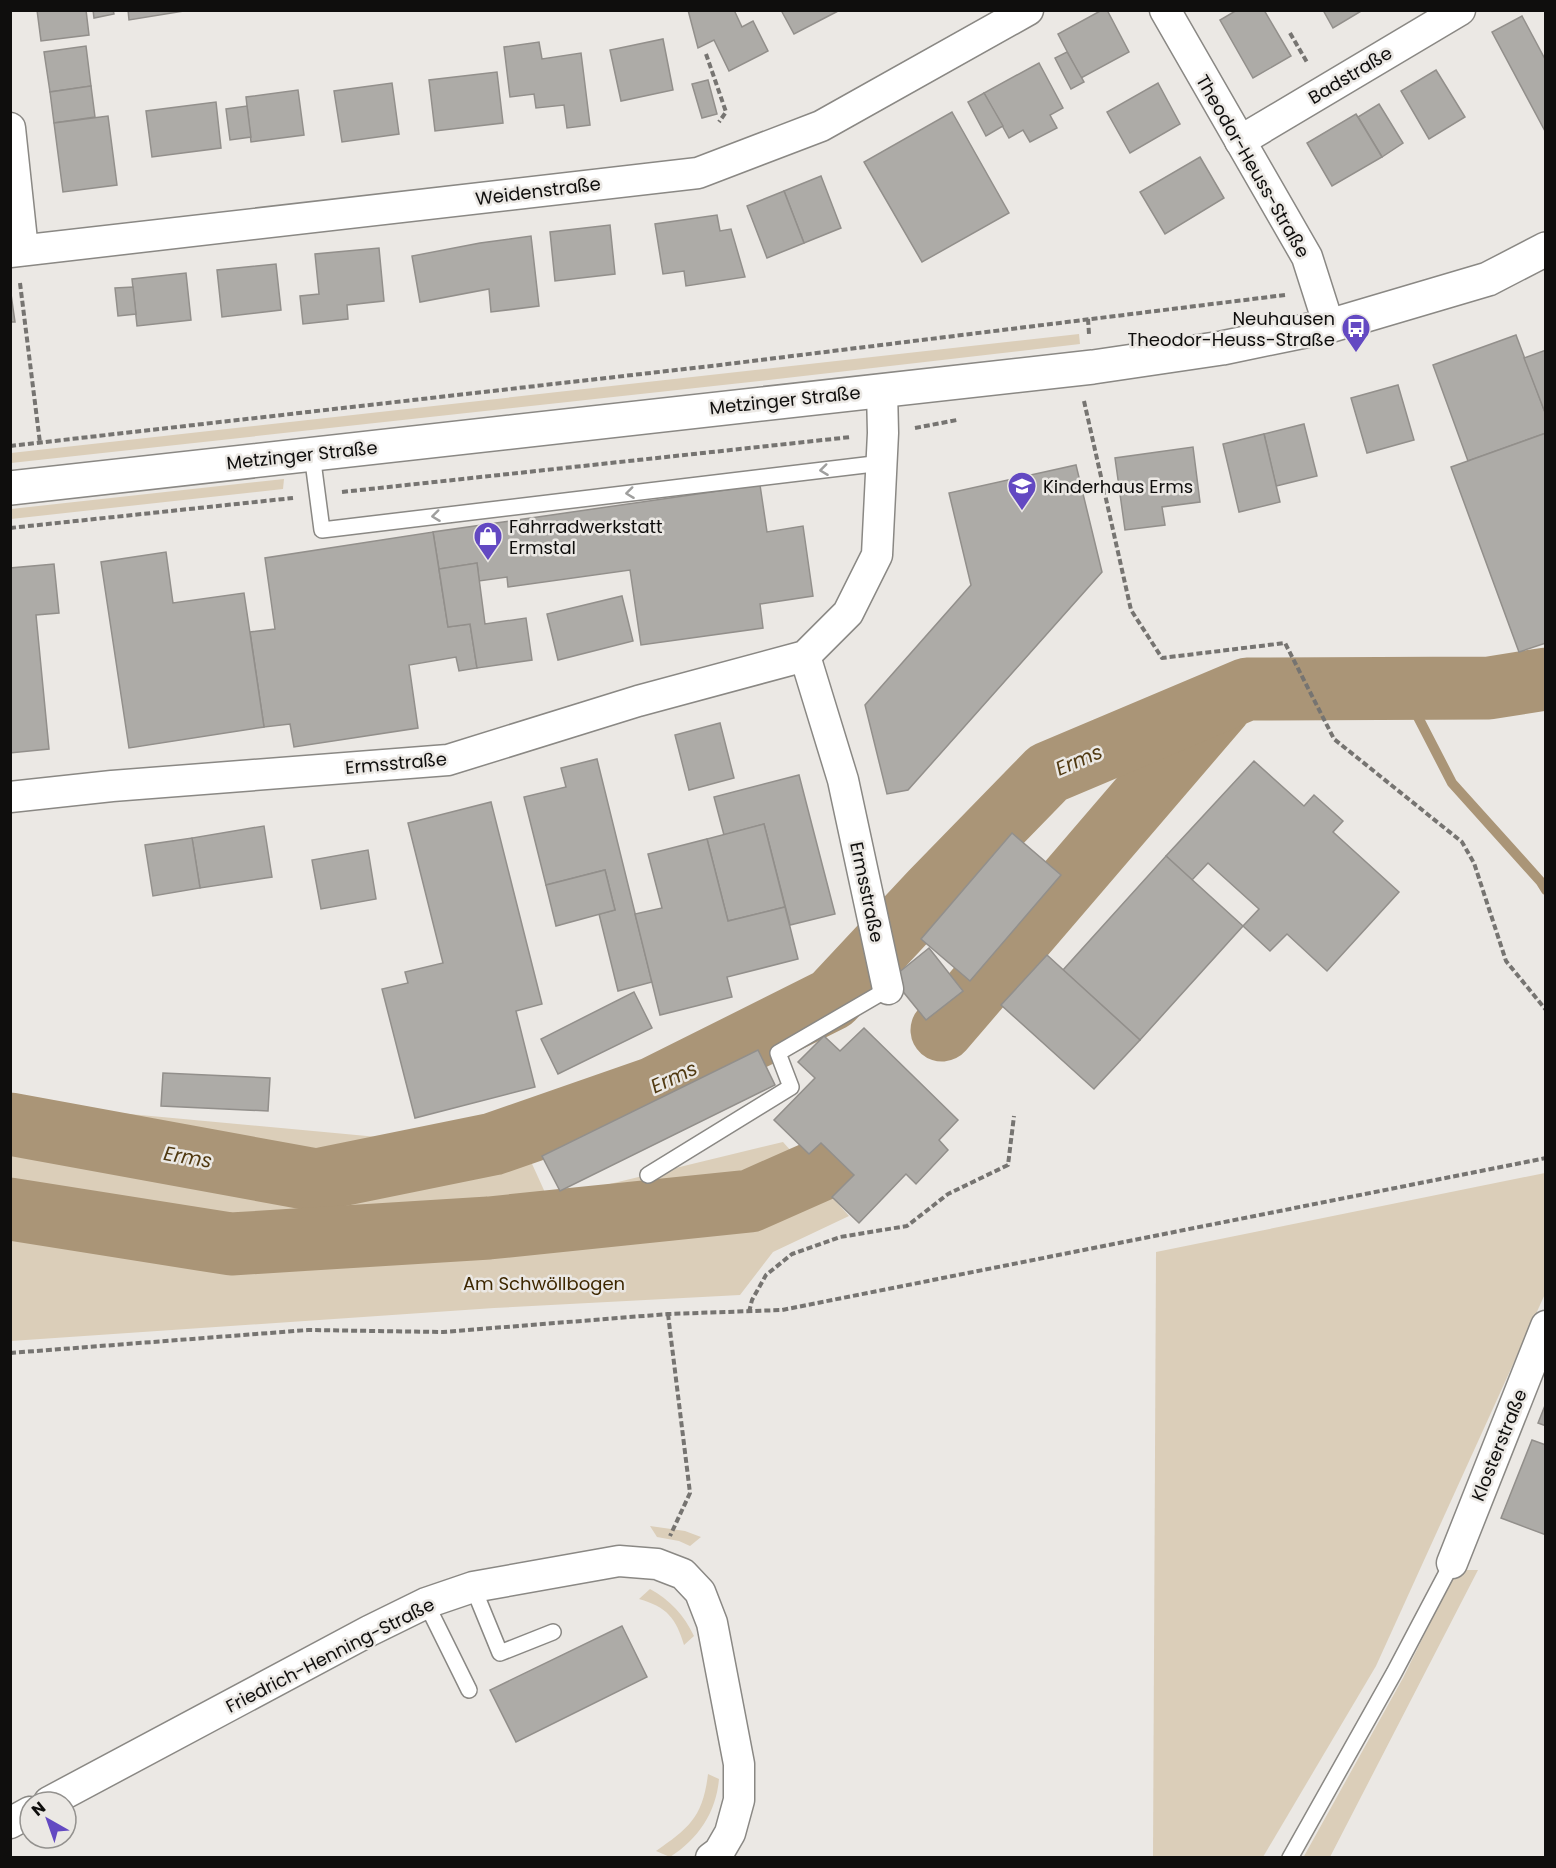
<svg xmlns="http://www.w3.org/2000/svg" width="1556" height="1868" viewBox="0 0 1556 1868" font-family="Poppins,sans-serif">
	<rect width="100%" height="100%" fill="#ebe8e4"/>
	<!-- green -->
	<g fill="#dbceb9">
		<polygon points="1079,334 1080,344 786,378 11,463 11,453"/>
		<polygon points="284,479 283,489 11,519 11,509"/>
		<polygon points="11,1103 410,1140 513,1122 548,1199 783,1142 849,1216 773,1252 740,1295 494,1308 11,1341"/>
		<polygon points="1545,1173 1545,1294 1376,1666 1263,1857 1153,1858 1156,1252"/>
		<polygon points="650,1526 685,1531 701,1537 690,1546 679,1541 657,1537"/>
		<polygon points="1456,1570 1478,1570 1330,1857 1303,1858 1403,1678"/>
		<path d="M650,1589c20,11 34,26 44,47l-10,9c-8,-27 -17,-38 -45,-46z"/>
		<path d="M708,1774l11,5c-3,34 -21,60 -49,78l-14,-6c33,-23 47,-34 52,-77z"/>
	</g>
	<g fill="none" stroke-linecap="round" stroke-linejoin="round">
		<!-- stream -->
		<polyline stroke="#aa9577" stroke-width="10" points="1403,688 1452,783 1541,882 1546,890"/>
		<!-- river -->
		<g stroke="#aa9577" stroke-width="63">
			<polyline points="942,1030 1221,705"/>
			<polyline points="10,1124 316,1180 493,1144 654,1088 832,999 932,892 1048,773 1247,689 1489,688 1546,679"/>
			<polyline points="10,1209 231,1244 489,1228 750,1201 829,1166"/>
		</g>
	</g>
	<!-- building -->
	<g fill="#adaba7" stroke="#928f8b" stroke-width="1.5">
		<polygon points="37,10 86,10 89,35 41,41"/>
		<polygon points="93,10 113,10 114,14 94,18"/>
		<polygon points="128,10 190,10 129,20"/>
		<polygon points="688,10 734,10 742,27 753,21 768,51 729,71 714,40 698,48"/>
		<polygon points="781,10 840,10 794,34"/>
		<polygon points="1102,10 1107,10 1129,52 1081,78 1058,34"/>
		<polygon points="1237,10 1264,10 1291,56 1253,78 1220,20"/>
		<polygon points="1323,10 1363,10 1333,28"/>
		<polygon points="1522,16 1546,61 1546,133 1492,32"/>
		<polygon points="663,39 673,90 621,101 610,50"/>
		<polygon points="539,42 542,59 581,53 590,125 567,128 564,105 536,108 534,94 510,97 504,47"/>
		<polygon points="86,46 91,86 50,92 44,52"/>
		<polygon points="1067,52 1084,82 1071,89 1055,58"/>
		<polygon points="1039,63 1063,108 1050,115 1057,128 1030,142 1023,130 1009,138 984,93"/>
		<polygon points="1436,70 1465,117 1429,139 1401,91"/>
		<polygon points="497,72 503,123 435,131 429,80"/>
		<polygon points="708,80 717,114 702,118 692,84"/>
		<polygon points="392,83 399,134 342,142 334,91"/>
		<polygon points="1158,83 1180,124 1130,153 1107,112"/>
		<polygon points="91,86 95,117 54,123 50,92"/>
		<polygon points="298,90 304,135 251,142 246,97"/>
		<polygon points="984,93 1003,126 986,136 968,102"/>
		<polygon points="216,102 221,148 152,157 146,111"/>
		<polygon points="1379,104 1403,143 1382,157 1358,117"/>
		<polygon points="247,106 251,137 230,140 226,109"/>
		<polygon points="952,112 1009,213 922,262 864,162"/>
		<polygon points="1356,114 1382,157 1332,186 1307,143"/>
		<polygon points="108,116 117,185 63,192 54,123"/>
		<polygon points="1200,157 1224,198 1165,234 1140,192"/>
		<polygon points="821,176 841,228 804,243 784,191"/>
		<polygon points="784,191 804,243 767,258 747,206"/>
		<polygon points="717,215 720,231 731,229 745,277 686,286 684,271 663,274 655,224"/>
		<polygon points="610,225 615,274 555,281 550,232"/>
		<polygon points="531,236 539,306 491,312 489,289 420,302 412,256 480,243"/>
		<polygon points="379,248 384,301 347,305 348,319 303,324 300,296 319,294 315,254"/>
		<polygon points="276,264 281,310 222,317 217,270"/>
		<polygon points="186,273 191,320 137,326 132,279"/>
		<polygon points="133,287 136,314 118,316 115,288"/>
		<polygon points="11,294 15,322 10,322 10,294"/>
		<polygon points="1516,335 1546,415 1546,433 1468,461 1433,365"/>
		<polygon points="1546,350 1546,415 1524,358"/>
		<polygon points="1398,385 1414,440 1367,453 1351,398"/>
		<polygon points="1304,424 1317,476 1276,486 1264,434"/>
		<polygon points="1546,433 1546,643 1519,652 1451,467"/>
		<polygon points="1264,434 1280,502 1239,512 1223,444"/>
		<polygon points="1193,447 1200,502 1162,507 1165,525 1125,530 1115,458"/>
		<polygon points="1076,465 1102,572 908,790 887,794 865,705 971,585 949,493"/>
		<polygon points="760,485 767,532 803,526 813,596 760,604 763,628 641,645 630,570 508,587 507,577 479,581 477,563 439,569 433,532"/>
		<polygon points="433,532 448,627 470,624 477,668 459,671 456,657 409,665 418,728 294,747 290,724 264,727 250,632 275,629 265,558"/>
		<polygon points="166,552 173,603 244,593 264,727 129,748 101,562"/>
		<polygon points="477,563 485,624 526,618 532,660 477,668 470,624 448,627 439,569"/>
		<polygon points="54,564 59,613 36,615 49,749 10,753 10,568"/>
		<polygon points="622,596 633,641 558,660 547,614"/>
		<polygon points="720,723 734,778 689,790 675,735"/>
		<polygon points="597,759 652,982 618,991 599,914 615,910 605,870 546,885 524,797 566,787 561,768"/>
		<polygon points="1254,761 1304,806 1314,795 1343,821 1333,832 1399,892 1327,971 1287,934 1270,951 1243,926 1259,909 1208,863 1192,880 1166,856"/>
		<polygon points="799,775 835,914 790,925 764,824 724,835 714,797"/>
		<polygon points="491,802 542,1004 516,1011 535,1087 415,1118 382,989 408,983 405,972 443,963 408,823"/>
		<polygon points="764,824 785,907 728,921 707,839"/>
		<polygon points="264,826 272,877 200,888 192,838"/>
		<polygon points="1012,833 1061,875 970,981 921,939"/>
		<polygon points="192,838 200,888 153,896 145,845"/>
		<polygon points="707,839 728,921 785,907 798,959 727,977 732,997 660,1015 635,914 662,908 648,854"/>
		<polygon points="368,850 376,899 321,909 312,860"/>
		<polygon points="1166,856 1243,926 1140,1040 1063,970"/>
		<polygon points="605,870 615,910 556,926 546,885"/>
		<polygon points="929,948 963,991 926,1020 892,978"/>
		<polygon points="1047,955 1140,1040 1094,1089 1001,1005"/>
		<polygon points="634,992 652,1028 558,1074 541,1039"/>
		<polygon points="864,1028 958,1120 939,1140 948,1150 916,1184 906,1174 859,1223 832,1197 854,1175 821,1143 809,1154 774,1120 815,1078 798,1062 824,1036 840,1051"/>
		<polygon points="758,1050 775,1085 560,1191 542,1156"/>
		<polygon points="163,1073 270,1078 268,1111 161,1106"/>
		<polygon points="1546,1403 1546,1426 1538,1423"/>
		<polygon points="1532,1440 1546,1445 1546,1535 1501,1518"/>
		<polygon points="622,1626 647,1677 516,1742 490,1690"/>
	</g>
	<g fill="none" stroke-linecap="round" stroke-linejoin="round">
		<!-- lane casing -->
		<g stroke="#8a8884" stroke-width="18">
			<g id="lane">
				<polyline points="312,454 322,530 882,463"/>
				<polyline points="648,1175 791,1087 778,1053 888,989"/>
				<polyline points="473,1587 500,1653 553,1632"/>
				<polyline points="426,1603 469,1690"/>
				<polyline points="1290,1858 1394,1673 1452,1563"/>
			</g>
		</g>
		<!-- street casing -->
		<g stroke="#8a8884" stroke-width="33">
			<g id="street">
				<polyline points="1165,10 1307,257 1329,326"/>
				<polyline points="10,128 23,250"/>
				<polyline points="1240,141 1460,10"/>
				<polyline points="10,252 698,173 821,126 1028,10"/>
				<polyline points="805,656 843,780 888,989"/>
				<polyline points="10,797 112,786 448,760 638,701 805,656 848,613 877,555 883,433 882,390"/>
				<polyline points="1452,1563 1546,1326"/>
				<polyline points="49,1802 369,1631 426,1603 473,1587 619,1561 657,1564 683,1574 700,1592 712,1623 739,1764 739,1800 730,1833 719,1852 711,1858"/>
				<polyline points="10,1823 30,1812"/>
			</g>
		</g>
		<!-- secondary casing -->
		<g stroke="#8a8884" stroke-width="36">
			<polyline id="secondary" points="10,488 1093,367 1222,348 1329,326 1488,279 1546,249"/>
		</g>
		<!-- path -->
		<g stroke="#767471" stroke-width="4" stroke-dasharray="6 3" stroke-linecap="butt">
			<polyline points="1290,33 1308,64"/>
			<polyline points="706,54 726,112 719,122"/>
			<polyline points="20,283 40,443"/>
			<polyline points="1088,319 1089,334"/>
			<polyline points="1084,401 1131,610 1162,658 1285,643 1334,739 1462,842 1474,863 1506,961 1546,1010"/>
			<polyline points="915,428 957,420"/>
			<polyline points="10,446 720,365 1285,295"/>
			<polyline points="342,492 851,437"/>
			<polyline points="10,528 293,498"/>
			<polyline points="749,1312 752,1300 766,1275 792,1254 840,1237 907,1226 948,1194 1008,1165 1014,1116"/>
			<polyline points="668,1314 690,1493 670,1536"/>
			<polyline points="10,1353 308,1330 443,1332 668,1314 782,1310 1546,1158"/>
		</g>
		<!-- lane -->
		<use href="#lane" stroke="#fff" stroke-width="15"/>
		<!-- street -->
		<use href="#street" stroke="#fff" stroke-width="30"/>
		<!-- secondary -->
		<use href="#secondary" stroke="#fff" stroke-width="33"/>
	</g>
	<!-- one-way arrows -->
	<defs><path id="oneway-chevron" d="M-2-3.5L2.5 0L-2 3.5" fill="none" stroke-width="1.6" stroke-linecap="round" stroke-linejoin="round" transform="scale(1.5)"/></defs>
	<g stroke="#9f9f9e">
		<use href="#oneway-chevron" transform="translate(824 470) rotate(173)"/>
		<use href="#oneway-chevron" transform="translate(630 493) rotate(173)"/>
		<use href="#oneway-chevron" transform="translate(436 516) rotate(173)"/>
	</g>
	<!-- icons -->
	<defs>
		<g id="bus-pin" transform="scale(1.5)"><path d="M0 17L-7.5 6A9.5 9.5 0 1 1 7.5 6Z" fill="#6349c2" stroke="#ebe8e4"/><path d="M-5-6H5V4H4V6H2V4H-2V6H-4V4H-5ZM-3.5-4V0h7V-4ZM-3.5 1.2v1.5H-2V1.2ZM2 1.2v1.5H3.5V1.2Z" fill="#fff"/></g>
		<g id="school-pin" transform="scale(1.5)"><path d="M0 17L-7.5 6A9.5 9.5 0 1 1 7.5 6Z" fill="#6349c2" stroke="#ebe8e4"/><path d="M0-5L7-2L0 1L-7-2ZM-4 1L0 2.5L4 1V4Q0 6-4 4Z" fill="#fff"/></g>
		<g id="shop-pin" transform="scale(1.5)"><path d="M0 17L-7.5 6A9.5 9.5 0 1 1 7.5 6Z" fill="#6349c2" stroke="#ebe8e4"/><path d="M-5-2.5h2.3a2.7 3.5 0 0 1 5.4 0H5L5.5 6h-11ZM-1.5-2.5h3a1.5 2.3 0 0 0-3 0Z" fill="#fff"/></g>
	</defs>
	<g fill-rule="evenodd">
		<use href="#bus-pin" x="1356" y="328"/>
		<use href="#school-pin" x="1022" y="486"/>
		<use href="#shop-pin" x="488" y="536"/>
	</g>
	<g text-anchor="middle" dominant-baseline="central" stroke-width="5" stroke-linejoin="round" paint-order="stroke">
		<!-- street labels -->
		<g font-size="18" fill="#0f0e0d" stroke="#ebe8e4">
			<text transform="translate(1350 75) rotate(-31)">Badstraße</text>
			<text transform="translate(1253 166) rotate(60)">Theodor-Heuss-Straße</text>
			<text transform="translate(538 191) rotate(-7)">Weidenstraße</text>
			<text transform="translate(785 400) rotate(-6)">Metzinger Straße</text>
			<text transform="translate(302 455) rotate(-6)">Metzinger Straße</text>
			<text transform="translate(396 763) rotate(-5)">Ermsstraße</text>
			<text transform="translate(867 892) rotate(78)">Ermsstraße</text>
			<text transform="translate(1499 1445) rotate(-68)">Klosterstraße</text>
			<text transform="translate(330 1655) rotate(-27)">Friedrich-Henning-Straße</text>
		</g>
		<!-- poi labels -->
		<g font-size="18" fill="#0f0e0d" stroke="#ebe8e4" text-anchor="start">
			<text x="1335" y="318" text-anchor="end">Neuhausen<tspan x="1335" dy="21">Theodor-Heuss-Straße</tspan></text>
			<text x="1043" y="486">Kinderhaus Erms</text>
			<text x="509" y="526">Fahrradwerkstatt<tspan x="509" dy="21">Ermstal</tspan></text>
		</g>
		<!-- park labels -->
		<g font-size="18" fill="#3d2700" stroke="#ebe8e4">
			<text x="544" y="1283">Am Schwöllbogen</text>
		</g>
		<!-- water labels -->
		<g font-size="20" font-style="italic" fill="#503911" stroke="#ebe8e4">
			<text transform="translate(1079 760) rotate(-23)">Erms</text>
			<text transform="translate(674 1077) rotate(-25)">Erms</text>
			<text transform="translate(188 1157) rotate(10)">Erms</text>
		</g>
	</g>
	<!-- border -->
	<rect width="1556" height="1868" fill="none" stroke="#0f0e0d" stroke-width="24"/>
	<!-- north arrow -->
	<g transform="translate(48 1820) rotate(320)"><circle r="28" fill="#ebe8e4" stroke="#93918e" stroke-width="1.5"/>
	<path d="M0-4.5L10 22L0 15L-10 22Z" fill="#6349c2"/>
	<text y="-9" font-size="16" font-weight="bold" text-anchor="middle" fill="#0f0e0d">N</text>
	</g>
</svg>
